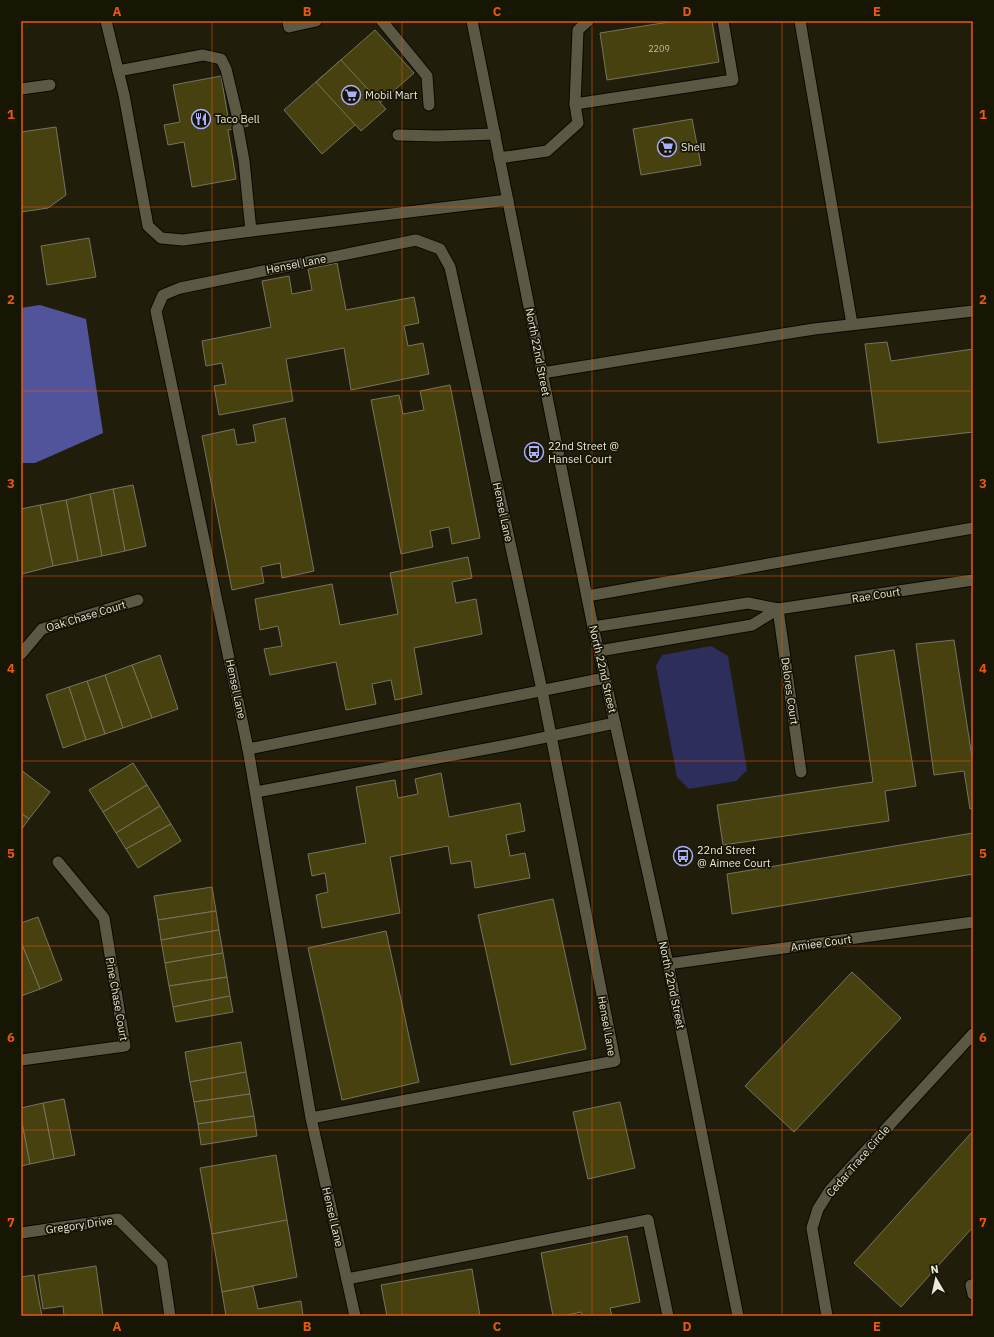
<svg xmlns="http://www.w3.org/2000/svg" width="994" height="1337" viewBox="0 0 994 1337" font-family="'IBM Plex Sans',sans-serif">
	<rect width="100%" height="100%" fill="#201e0b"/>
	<!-- green -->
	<polygon fill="#2d2e5c" points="711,646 728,656 747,770 736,781 689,789 677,777 656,666 662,655"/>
	<!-- water -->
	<polygon fill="#52549b" points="40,305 86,319 103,433 35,463 21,463 21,308"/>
	<!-- building -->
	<g fill="#46410f" stroke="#76745e">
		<polygon points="675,21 712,21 719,62 607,80 600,33"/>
		<polygon points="375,30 414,73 322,154 284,110"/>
		<polygon points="341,60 386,109 361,131 316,82"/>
		<polygon points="221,76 228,117 246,114 248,126 228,130 236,179 192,187 184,142 168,145 164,125 180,122 173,85"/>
		<polygon points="692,119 701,165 641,175 633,129"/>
		<polygon points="56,127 66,195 48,208 21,212 21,132"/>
		<polygon points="89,238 96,277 47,285 41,246"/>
		<polygon points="337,263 346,310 414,297 419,323 404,326 408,346 423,343 429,374 351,390 344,348 286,359 293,401 219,415 214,386 226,384 222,363 206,366 202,341 271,327 262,281 289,276 292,294 312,290 308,269"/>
		<polygon points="887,342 891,361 973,349 973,432 878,443 865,344"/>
		<polygon points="450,385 480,538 452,544 449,527 430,531 433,547 401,554 371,400 399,395 403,414 424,410 420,391"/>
		<polygon points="285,418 314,571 282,578 280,563 261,567 264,583 232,590 202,436 234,429 237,445 256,442 253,425"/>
		<polygon points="133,485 146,546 125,551 113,489"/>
		<polygon points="113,489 125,551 102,556 90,494"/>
		<polygon points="90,494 102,556 78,561 66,500"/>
		<polygon points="66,500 78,561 53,566 40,505"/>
		<polygon points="40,505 53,566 22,574 21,569 21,509"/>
		<polygon points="468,557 472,578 452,582 456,603 476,599 482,634 414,648 422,694 395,700 391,680 372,684 376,704 346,710 336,662 270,675 264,649 282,646 278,626 260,630 255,599 332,584 340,625 398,614 390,573"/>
		<polygon points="954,640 973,764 973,808 970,809 964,771 934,775 916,644"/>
		<polygon points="894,650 916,786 885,791 889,821 723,845 717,805 873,782 855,656"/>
		<polygon points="160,655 178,709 152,718 132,665"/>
		<polygon points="132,665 152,718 123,728 105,675"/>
		<polygon points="105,675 123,728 105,734 87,681"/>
		<polygon points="87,681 105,734 86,740 69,687"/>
		<polygon points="69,687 86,740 63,748 46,695"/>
		<polygon points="133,763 147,785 103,812 89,790"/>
		<polygon points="21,770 50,792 29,819 21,813"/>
		<polygon points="441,773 449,817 520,803 525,831 506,835 510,856 525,853 530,878 475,888 471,861 451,864 448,846 390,857 400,913 322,928 316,895 328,892 325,873 312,876 308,854 366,843 356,787 395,780 398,798 418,794 415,779"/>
		<polygon points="147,785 160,806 116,833 103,812"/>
		<polygon points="160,806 171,824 126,849 116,833"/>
		<polygon points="21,813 29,819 21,830"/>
		<polygon points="171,824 181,841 138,868 126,849"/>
		<polygon points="973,833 973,874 732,914 727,874"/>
		<polygon points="212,887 216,911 158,920 154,896"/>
		<polygon points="553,899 586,1049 511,1065 478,915"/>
		<polygon points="216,911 219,930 161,940 158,920"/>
		<polygon points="38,917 62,980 40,989 21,942 21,923"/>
		<polygon points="219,930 223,953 165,963 161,940"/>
		<polygon points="386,931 419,1082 342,1100 308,948"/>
		<polygon points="21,942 40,989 21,996"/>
		<polygon points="223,953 227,977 169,986 165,963"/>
		<polygon points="852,972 901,1018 794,1132 745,1086"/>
		<polygon points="227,977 230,996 173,1007 169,986"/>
		<polygon points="230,996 233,1012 176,1022 173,1007"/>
		<polygon points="241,1042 246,1072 190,1082 185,1052"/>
		<polygon points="246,1072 250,1094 194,1102 190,1082"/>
		<polygon points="250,1094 254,1116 198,1124 194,1102"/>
		<polygon points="64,1099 75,1155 54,1159 43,1103"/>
		<polygon points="620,1102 635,1168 588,1179 573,1112"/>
		<polygon points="43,1103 54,1159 30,1164 21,1118 21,1108"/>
		<polygon points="254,1116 257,1136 201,1145 198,1124"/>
		<polygon points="21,1118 30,1164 21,1166"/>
		<polygon points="973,1131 973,1227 901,1307 854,1263"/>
		<polygon points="276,1155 287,1220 212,1234 200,1168"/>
		<polygon points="287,1220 297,1277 222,1292 212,1234"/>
		<polygon points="627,1236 640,1302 610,1308 612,1316 582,1316 581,1312 562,1316 553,1316 541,1253"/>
		<polygon points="96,1266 103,1316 64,1316 63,1306 43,1309 38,1275"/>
		<polygon points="472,1269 480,1316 387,1316 381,1285"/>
		<polygon points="34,1275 42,1316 21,1316 21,1277"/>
		<polygon points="253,1286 258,1309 301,1301 303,1316 226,1316 222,1292"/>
	</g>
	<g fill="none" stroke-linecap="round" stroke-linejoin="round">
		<!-- service casing -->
		<g stroke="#0a0800" stroke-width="13">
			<g id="service">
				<polyline points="106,21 124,95 148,226 161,238 183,240 251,231 508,200"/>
				<polyline points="288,21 289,27 316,21"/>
				<polyline points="382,21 427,76 429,105"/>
				<polyline points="800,21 852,324"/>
				<polyline points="118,71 203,55 221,59 226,69 237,115"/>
				<polyline points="21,89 50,85"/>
				<polyline points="575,104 733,80 723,21"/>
				<polyline points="238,128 244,161 251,231"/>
				<polyline points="398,135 438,136 495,134"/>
				<polyline points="499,158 547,151 578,123 575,104 578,30 588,21"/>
				<polyline points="542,373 814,329 973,311"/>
				<polyline points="587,596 973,528"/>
				<polyline points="347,1279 648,1220"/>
				<polyline points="971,1285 973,1294"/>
			</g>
		</g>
		<!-- minor casing -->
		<g stroke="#0a0800" stroke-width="13">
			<g id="minor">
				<polyline points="778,609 801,772"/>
				<polyline points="593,627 748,603 778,609 973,580"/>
				<polyline points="599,651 752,625 778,609"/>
				<polyline points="21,654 42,629 138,600"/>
				<polyline points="248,749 605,678"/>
				<polyline points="256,792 502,746 615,723"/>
				<polyline points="668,964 973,922"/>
				<polyline points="21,1060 125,1046 104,918 58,862"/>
				<polyline points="311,1118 615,1061 542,690 450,267 440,249 416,240 180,288 163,295 156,311 248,749 311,1118 355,1316"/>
				<polyline points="648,1220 668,1316"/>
				<polyline points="21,1233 118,1219 162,1263 170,1316"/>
				<polyline points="827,1316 812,1228 818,1209 830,1190 973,1034"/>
			</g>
		</g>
		<!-- tertiary casing -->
		<g stroke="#0a0800" stroke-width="13">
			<polyline id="tertiary" points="472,21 593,627 605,678 668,964 738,1316"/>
		</g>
		<!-- service -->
		<use href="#service" stroke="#5b5944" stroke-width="11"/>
		<!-- minor -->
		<use href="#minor" stroke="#5b5944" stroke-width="11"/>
		<!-- tertiary -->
		<use href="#tertiary" stroke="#5b5944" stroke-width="11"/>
	</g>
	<!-- grid -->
	<path fill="none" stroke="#e8590c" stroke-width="1" stroke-opacity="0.55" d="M212,21v1295M402,21v1295M592,21v1295M782,21v1295M21,207h952M21,391h952M21,576h952M21,761h952M21,946h952M21,1130h952"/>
	<!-- icons -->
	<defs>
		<g id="supermarket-ring" transform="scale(1)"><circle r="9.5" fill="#171503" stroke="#aab0fb" stroke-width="1.5"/><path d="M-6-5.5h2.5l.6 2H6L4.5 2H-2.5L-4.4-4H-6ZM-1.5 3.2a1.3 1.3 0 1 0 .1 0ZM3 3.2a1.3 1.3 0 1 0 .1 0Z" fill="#aab0fb"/></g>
		<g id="restaurant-ring" transform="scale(1)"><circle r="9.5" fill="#171503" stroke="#aab0fb" stroke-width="1.5"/><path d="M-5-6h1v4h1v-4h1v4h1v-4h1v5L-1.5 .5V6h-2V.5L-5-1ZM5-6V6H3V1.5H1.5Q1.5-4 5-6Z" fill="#aab0fb"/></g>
		<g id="bus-ring" transform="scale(1)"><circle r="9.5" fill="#171503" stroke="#aab0fb" stroke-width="1.5"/><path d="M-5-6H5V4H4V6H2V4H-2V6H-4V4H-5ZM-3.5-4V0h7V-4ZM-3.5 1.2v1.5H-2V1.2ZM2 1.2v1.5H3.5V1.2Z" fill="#aab0fb"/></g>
	</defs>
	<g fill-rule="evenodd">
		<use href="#supermarket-ring" x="351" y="95"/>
		<use href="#restaurant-ring" x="201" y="119"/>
		<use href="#supermarket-ring" x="667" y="147"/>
		<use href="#bus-ring" x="534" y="452"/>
		<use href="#bus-ring" x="683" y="856"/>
	</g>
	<g text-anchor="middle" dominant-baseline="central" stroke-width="3.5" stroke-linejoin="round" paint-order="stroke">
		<!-- number labels -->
		<g font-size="9" fill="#c0bea8">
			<text x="659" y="48">2209</text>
		</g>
		<!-- poi labels -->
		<g font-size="11" fill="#e8e8db" stroke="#171503" text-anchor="start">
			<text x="365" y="95">Mobil Mart</text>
			<text x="215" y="119">Taco Bell</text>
			<text x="681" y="147">Shell</text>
			<text x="548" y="446">22nd Street @<tspan x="548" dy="13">Hansel Court</tspan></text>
			<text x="697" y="850">22nd Street<tspan x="697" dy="13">@ Aimee Court</tspan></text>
		</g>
		<!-- street labels -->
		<g font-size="11" fill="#e8e8db" stroke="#171503">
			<text transform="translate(296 264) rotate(-11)">Hensel Lane</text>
			<text transform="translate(538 352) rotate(79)">North 22nd Street</text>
			<text transform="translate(503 512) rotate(78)">Hensel Lane</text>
			<text transform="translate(876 595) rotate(-9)">Rae Court</text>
			<text transform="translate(86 616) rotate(-17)">Oak Chase Court</text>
			<text transform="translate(603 669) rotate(77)">North 22nd Street</text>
			<text transform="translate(236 689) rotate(78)">Hensel Lane</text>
			<text transform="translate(790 691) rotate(82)">Delores Court</text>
			<text transform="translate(821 943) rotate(-8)">Amiee Court</text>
			<text transform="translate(672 985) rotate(78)">North 22nd Street</text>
			<text transform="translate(117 999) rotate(80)">Pine Chase Court</text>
			<text transform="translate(607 1026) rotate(80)">Hensel Lane</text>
			<text transform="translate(858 1161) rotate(-49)">Cedar Trace Circle</text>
			<text transform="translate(333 1217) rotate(77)">Hensel Lane</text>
			<text transform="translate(79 1225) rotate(-8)">Gregory Drive</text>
		</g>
	</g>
	<!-- border -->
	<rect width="994" height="1337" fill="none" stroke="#171503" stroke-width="44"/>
	<!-- north arrow -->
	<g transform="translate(936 1279) rotate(351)" stroke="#171503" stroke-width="3" paint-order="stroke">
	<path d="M0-3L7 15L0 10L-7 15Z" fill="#e8e8db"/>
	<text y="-6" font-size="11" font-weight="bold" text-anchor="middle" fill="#e8e8db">N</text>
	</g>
	<rect x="22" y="22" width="950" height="1293" fill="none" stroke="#e8590c" stroke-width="1.5"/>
	<g font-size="13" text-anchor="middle" font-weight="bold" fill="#e8590c">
		<text x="117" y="16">A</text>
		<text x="307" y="16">B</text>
		<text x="497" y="16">C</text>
		<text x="687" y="16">D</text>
		<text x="877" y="16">E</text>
		<text x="11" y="119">1</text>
		<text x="983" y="119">1</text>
		<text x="11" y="304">2</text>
		<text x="983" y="304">2</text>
		<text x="11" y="488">3</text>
		<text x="983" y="488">3</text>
		<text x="11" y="673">4</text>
		<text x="983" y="673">4</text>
		<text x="11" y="858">5</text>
		<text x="983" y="858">5</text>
		<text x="11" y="1042">6</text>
		<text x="983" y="1042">6</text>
		<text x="11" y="1227">7</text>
		<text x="983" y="1227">7</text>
		<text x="117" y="1331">A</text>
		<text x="307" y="1331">B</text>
		<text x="497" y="1331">C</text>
		<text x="687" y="1331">D</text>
		<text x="877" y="1331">E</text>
	</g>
</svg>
